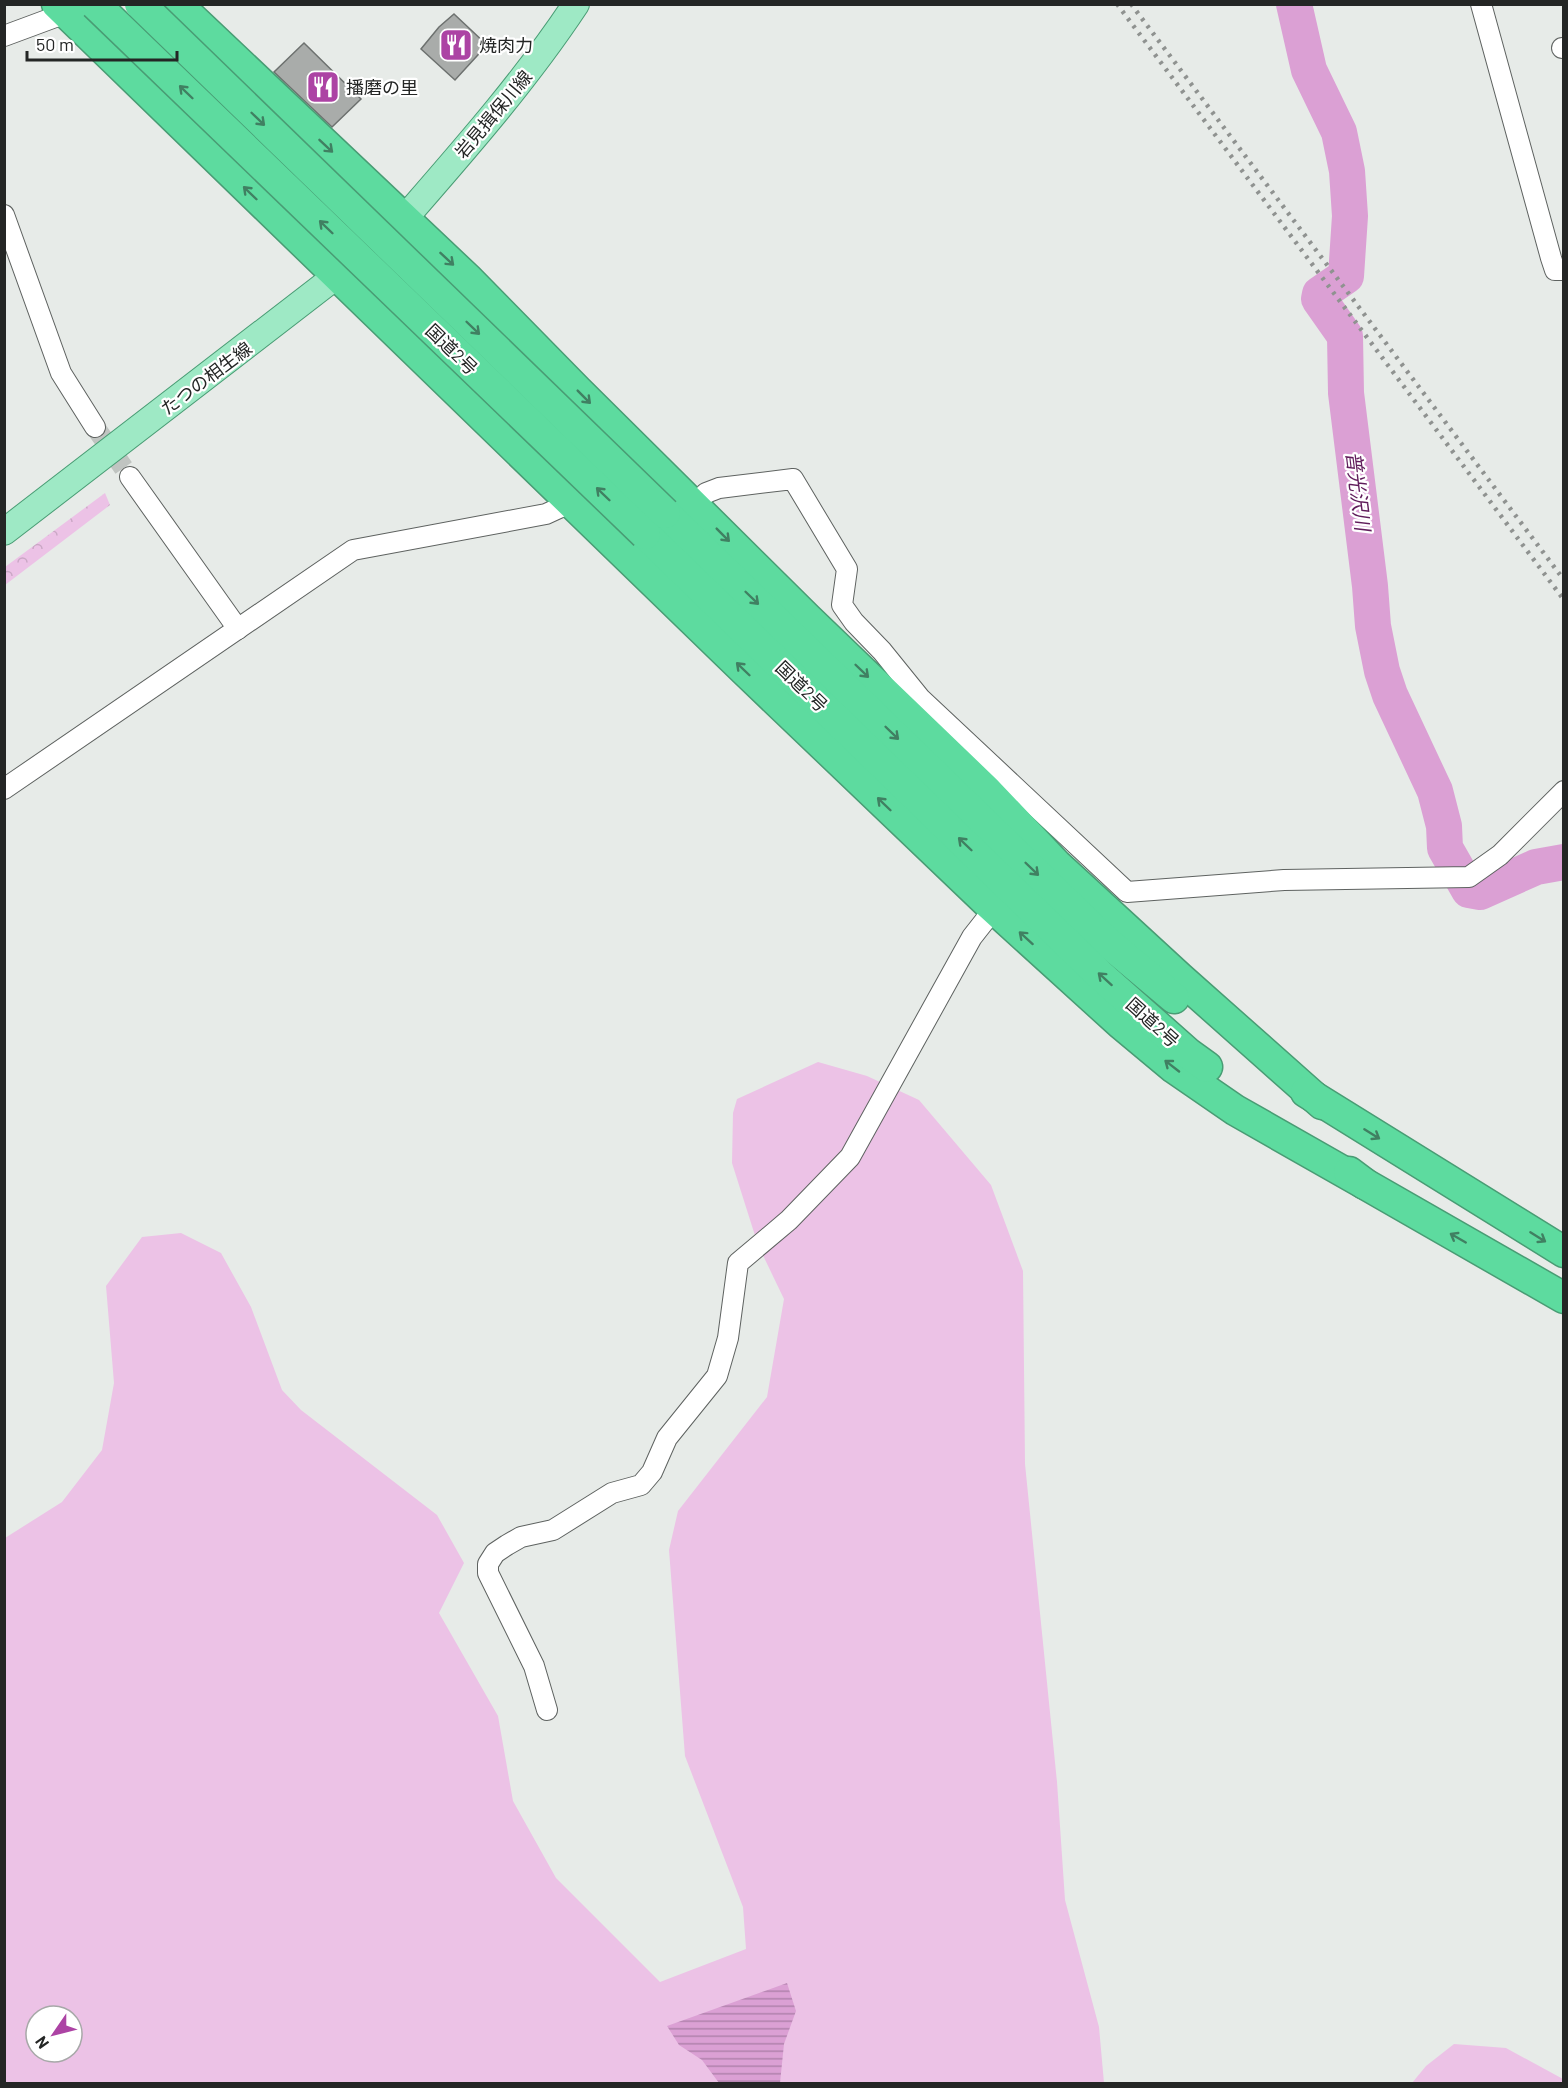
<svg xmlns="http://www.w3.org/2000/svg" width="1568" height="2088" viewBox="0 0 1568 2088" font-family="Barlow,'Noto Sans JP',sans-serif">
	<defs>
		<pattern id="forest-crowns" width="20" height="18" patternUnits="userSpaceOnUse" patternTransform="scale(1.5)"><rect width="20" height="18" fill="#ecc2e6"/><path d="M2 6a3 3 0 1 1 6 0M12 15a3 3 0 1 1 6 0" fill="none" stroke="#caa7c5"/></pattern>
		<pattern id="water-rules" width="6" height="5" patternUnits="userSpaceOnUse" patternTransform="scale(1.5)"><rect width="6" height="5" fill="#dba0d4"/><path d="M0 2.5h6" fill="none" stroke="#b182ac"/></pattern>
	</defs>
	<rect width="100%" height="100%" fill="#e7ebe8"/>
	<!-- green -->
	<g fill="#ecc2e6" fill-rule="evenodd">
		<path d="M818,1062l49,14 52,24 72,85 32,86 2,193 32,318 8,118 34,127 5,56 -1099,1v-546l57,-36 40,-52 12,-67 -8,-97 36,-49 39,-4 40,20 30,54 31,83 19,20 136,105 27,48 -25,50 59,103 15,85 43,77 104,104 86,-33 -3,-42 -58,-151 -16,-206 9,-39 89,-114 17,-98 -26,-54 -26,-82 1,-50 4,-14zM36,2016h36v36h-36z"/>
		<polygon points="1454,2044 1506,2048 1563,2079 1563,2083 1412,2083 1426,2066"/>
	</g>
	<!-- forest -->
	<polygon fill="url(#forest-crowns)" points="105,493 110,505 5,585 5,567"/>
	<!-- water -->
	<polygon fill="url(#water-rules)" points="787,1983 796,2011 784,2044 780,2083 719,2083 702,2060 679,2045 667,2026"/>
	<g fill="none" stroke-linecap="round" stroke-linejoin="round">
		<!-- river -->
		<polyline stroke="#dba0d4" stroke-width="36" points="1294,4 1309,70 1339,132 1347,171 1350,216 1346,276 1320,294 1319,299 1345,336 1346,393 1370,586 1373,626 1382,671 1390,695 1435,791 1444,826 1445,848 1469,890 1480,892 1536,867 1564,862"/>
	</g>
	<!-- building -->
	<g fill="#a9acaa" stroke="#6d716f" stroke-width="1.5">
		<polygon points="454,14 487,45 455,80 421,49 439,27"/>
		<polygon points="304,43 361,99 332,127 274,72"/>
	</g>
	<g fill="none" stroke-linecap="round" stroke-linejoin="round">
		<!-- minor-tunnel -->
		<polyline stroke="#c0c4c1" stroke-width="20" stroke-dasharray="20 10" stroke-linecap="butt" points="95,427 130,477"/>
		<!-- minor casing -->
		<g stroke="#5e6260" stroke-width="22">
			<g id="minor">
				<polyline points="1481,4 1551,258 1555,270 1564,270"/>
				<polyline points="4,36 66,13 74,6"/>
				<polyline points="1562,48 1564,48"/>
				<polyline points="4,215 61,373 95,427"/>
				<polyline points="130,477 238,629"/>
				<polyline points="694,506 706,493 719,488 793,479 847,569 842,605 854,622 882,651 920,698 1127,892 1284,880 1469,877 1500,855 1564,791"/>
				<polyline points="4,789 353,550 546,514 559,508 567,500"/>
				<polyline points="547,1710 534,1666 488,1573 488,1564 495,1553 507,1545 521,1537 553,1530 612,1493 641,1485 652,1472 667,1438 717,1376 728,1338 738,1263 789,1220 850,1157 972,937 994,909"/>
			</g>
		</g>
		<!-- major casing -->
		<g stroke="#499c74" stroke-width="28">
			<g id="major">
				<path d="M390,231l14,-12c60,-69 121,-138 172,-215"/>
				<polyline points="4,532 353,263"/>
			</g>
		</g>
		<!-- highway casing -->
		<g stroke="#499c74" stroke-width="33">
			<g id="highway">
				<polyline points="57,4 743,669 990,905 1120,1023 1174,1068 1235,1110 1365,1184"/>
				<polyline points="177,4 469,280 577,390 807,618 986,790 1057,865 1180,978 1322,1104"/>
				<polyline points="665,513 1105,940 1174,998"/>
				<polyline points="645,534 1101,976 1189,1054 1207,1067"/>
				<polyline points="1306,1092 1564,1252"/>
				<polyline points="1349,1172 1365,1184 1564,1298"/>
			</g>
		</g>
		<!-- minor -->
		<use href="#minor" stroke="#fff" stroke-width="20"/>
		<!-- major -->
		<use href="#major" stroke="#9ee9c5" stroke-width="26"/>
		<!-- highway -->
		<use href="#highway" stroke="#5ddb9f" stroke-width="30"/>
		<!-- rail -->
		<g stroke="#8f9290" stroke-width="4.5" stroke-dasharray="3 6" stroke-linecap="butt">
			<polyline points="1117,4 1564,600"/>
			<polyline points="1131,4 1564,580"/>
		</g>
		<!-- highway-bridge casing -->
		<g stroke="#499c74" stroke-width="33" stroke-linecap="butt">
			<g id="highway-bridge">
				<polyline points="95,4 645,534"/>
				<polyline points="140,4 665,513"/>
			</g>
		</g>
		<!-- highway-bridge -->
		<use href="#highway-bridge" stroke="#5ddb9f" stroke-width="30"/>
	</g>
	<!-- one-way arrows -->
	<defs><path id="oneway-shaft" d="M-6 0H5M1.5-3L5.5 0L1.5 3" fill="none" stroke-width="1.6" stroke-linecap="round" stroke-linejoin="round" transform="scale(1.5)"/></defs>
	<g stroke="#408062">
		<use href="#oneway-shaft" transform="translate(186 92) rotate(-136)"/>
		<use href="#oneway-shaft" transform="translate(258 119) rotate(44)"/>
		<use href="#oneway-shaft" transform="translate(326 146) rotate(43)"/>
		<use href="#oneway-shaft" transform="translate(250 193) rotate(-136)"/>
		<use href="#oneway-shaft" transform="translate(326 227) rotate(-136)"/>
		<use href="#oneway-shaft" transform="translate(447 259) rotate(43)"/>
		<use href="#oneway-shaft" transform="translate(473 328) rotate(44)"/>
		<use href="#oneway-shaft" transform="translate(584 397) rotate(45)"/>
		<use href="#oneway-shaft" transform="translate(603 494) rotate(-136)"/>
		<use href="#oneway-shaft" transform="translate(723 535) rotate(45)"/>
		<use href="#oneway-shaft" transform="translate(752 598) rotate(44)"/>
		<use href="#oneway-shaft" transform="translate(743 669) rotate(-136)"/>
		<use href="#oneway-shaft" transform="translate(862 671) rotate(44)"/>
		<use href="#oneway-shaft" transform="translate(892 733) rotate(44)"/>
		<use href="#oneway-shaft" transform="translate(884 804) rotate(-136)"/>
		<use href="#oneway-shaft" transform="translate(965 844) rotate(-136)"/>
		<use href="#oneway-shaft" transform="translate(1032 869) rotate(44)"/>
		<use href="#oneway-shaft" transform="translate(1026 938) rotate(-138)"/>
		<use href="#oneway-shaft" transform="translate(1105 979) rotate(-138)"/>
		<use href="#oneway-shaft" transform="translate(1172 1066) rotate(-142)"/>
		<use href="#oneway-shaft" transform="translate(1372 1134) rotate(32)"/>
		<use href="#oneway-shaft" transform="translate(1538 1237) rotate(32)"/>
		<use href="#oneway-shaft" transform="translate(1458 1238) rotate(-150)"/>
	</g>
	<!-- icons -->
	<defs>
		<g id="restaurant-square" transform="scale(1.725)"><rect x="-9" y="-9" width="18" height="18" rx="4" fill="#ac43a4" stroke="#fff"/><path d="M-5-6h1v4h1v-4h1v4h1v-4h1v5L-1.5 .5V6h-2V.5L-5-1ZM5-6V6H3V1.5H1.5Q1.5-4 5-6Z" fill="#fff"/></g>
	</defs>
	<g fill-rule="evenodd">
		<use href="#restaurant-square" x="456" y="45"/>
		<use href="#restaurant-square" x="323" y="87"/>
	</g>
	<g text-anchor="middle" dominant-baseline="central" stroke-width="4.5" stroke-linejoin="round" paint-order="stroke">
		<!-- poi labels -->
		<g font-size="18" fill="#242625" stroke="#fff" text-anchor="start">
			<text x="479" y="45">焼肉力</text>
			<text x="346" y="87">播磨の里</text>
		</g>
		<!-- street labels -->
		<g font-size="18" fill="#242625" stroke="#fff">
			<text transform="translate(493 114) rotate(-50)">岩見揖保川線</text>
			<text transform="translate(452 349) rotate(44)">国道2号</text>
			<text transform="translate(206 378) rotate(-37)">たつの相生線</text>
			<text transform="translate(802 686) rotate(44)">国道2号</text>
			<text transform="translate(1153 1022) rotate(42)">国道2号</text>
		</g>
		<!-- water labels -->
		<g font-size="20" font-style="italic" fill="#601c5b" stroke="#fff">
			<text transform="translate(1359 491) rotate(83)">普光沢川</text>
		</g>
	</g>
	<!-- border -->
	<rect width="1568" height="2088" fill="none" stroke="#242625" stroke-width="12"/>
	<!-- north arrow -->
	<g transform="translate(54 2034) rotate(235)"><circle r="28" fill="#ffffff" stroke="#a7a8a8" stroke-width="1.5"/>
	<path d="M0-4.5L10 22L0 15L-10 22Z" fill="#ac43a4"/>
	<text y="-9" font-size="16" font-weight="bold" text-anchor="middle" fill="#242625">N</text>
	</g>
	<!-- scale -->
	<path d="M27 51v9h150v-9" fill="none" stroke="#242625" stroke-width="3"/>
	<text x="36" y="51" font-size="18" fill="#242625" stroke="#ffffff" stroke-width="4.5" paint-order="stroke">50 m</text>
</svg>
